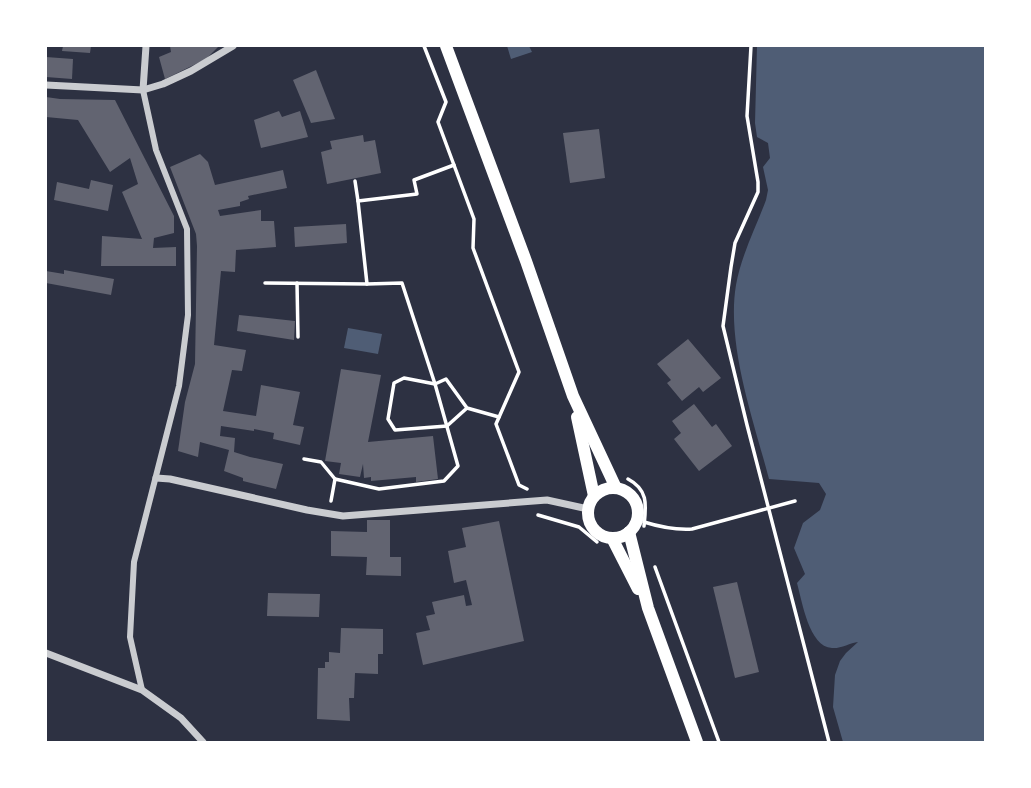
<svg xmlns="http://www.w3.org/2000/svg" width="1031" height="788" viewBox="0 0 1031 788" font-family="Signika,sans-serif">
	<rect width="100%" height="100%" fill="#2d3142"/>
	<!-- water -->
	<g fill="#4f5d75">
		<polygon points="507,46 529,46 532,52 511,59"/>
		<path d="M757,46h228v696h-142l-10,-35 2,-32 5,-14 6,-8 12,-11c-8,1 -18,7 -26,6 -23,-1 -30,-47 -35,-65l8,-9 -11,-26 9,-25 17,-13 6,-16 -7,-11 -50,-4c-15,-58 -43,-134 -33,-194 5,-29 20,-58 30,-85l2,-10 -5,-23 7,-9 -2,-15 -11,-6 -2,-14z"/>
		<polygon points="348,328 382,334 378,354 344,348"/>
	</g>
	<!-- building -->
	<g fill="#626471">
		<polygon points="63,46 91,46 90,53 62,51"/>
		<polygon points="170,46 219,46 206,59 165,79 159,57 171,52"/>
		<polygon points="46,57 73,59 72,79 46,77"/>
		<polygon points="316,70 335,119 311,123 293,80"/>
		<polygon points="46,97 60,99 115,100 174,216 174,233 154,238 153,248 176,247 176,266 101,266 102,236 142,239 122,192 138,184 130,158 110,172 78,120 46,117"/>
		<polygon points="279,111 282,117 300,111 308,137 261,148 254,120"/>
		<polygon points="599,129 605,178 570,183 563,133"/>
		<polygon points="363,135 364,142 375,140 381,173 327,184 321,152 332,149 330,141"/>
		<polygon points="200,154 208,162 215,185 283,170 287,188 248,196 249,199 240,202 240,206 218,210 220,216 261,210 261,221 274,221 276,247 236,250 235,272 221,271 214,345 246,350 242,371 232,370 223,411 256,416 261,385 300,392 293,425 304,427 300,445 273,439 274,433 254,429 254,431 221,426 220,436 235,438 234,452 250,457 283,464 276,489 243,481 243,478 224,471 229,450 200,442 198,457 178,451 185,402 195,364 197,246 196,234 170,167"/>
		<polygon points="91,180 113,185 108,211 54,200 57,182 89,189"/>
		<polygon points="346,224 347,243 295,247 294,227"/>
		<polygon points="64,270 114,279 111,295 46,283 46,271 64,274"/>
		<polygon points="239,315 295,321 294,340 237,331"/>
		<polygon points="688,339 721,378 703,392 699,387 682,401 667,383 671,380 657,364"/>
		<polygon points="341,369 381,375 368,442 433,436 438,479 416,482 416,477 371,481 371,477 364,478 363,464 360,477 339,474 341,463 325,461"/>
		<polygon points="694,404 712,427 716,424 732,446 699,471 674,439 681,433 672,421"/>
		<polygon points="367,520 390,520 390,557 401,557 401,576 366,575 367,557 331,556 331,531 367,532"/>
		<polygon points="499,521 524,641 423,665 416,633 430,630 426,616 435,614 432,602 464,595 466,606 472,605 466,580 454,583 448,551 466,547 462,528"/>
		<polygon points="737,582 759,672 735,678 713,587"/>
		<polygon points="268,593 320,594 319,617 267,616"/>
		<polygon points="341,628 383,629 383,654 378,654 378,674 355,673 354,698 349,698 350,721 317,719 318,668 325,668 325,662 329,662 329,652 340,653"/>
	</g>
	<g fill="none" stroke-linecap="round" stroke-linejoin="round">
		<!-- path -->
		<g stroke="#fff" stroke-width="3.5">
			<polyline points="424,46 446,102 438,122 474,219 473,248 519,372 496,424 519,485 527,489"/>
			<polyline points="751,46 747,116 758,182 758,192 735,243 731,267 723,326 747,425 829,742"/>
			<polyline points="355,181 358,201 417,194 414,180 454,165"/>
			<polyline points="265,283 367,284"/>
			<polyline points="297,283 298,337"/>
			<polyline points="467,408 446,379 435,384 404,378 394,383 388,419 395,430 447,426 467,408 499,417"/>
			<polyline points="304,459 321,462 335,479"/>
			<path d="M628,479c21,11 18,27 16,47"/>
			<polyline points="331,501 335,479 379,489 444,481 458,466 435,384 402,283 367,284 358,201"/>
			<polyline points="538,515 579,527 597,542"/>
			<path d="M644,522c16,5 31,8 48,7l103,-28"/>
			<polyline points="655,567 719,742"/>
		</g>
		<!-- pedestrian -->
		<polyline stroke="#caccd0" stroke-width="6" points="142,690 130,637 134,562 179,386 188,315 187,229 156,150 143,90"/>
		<!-- minor -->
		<g stroke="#caccd0" stroke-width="7">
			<polyline points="46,85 143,90 163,84 191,71 233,46"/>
			<polyline points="143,90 146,46"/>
			<polyline points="156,478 170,479 307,510 343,516 547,500 588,509"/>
			<polyline points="46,653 142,690 181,718 203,742"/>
		</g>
		<!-- secondary -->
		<g stroke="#fff" stroke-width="12">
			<polyline points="446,46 526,261 573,396 616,488"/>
			<polyline points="577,417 594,496"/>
			<circle cx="613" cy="513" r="25"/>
			<polyline points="629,532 648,608 697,742"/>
			<polyline points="612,538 638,589"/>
		</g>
	</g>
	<!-- border -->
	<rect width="1031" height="788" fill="none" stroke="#ffffff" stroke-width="94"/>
</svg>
